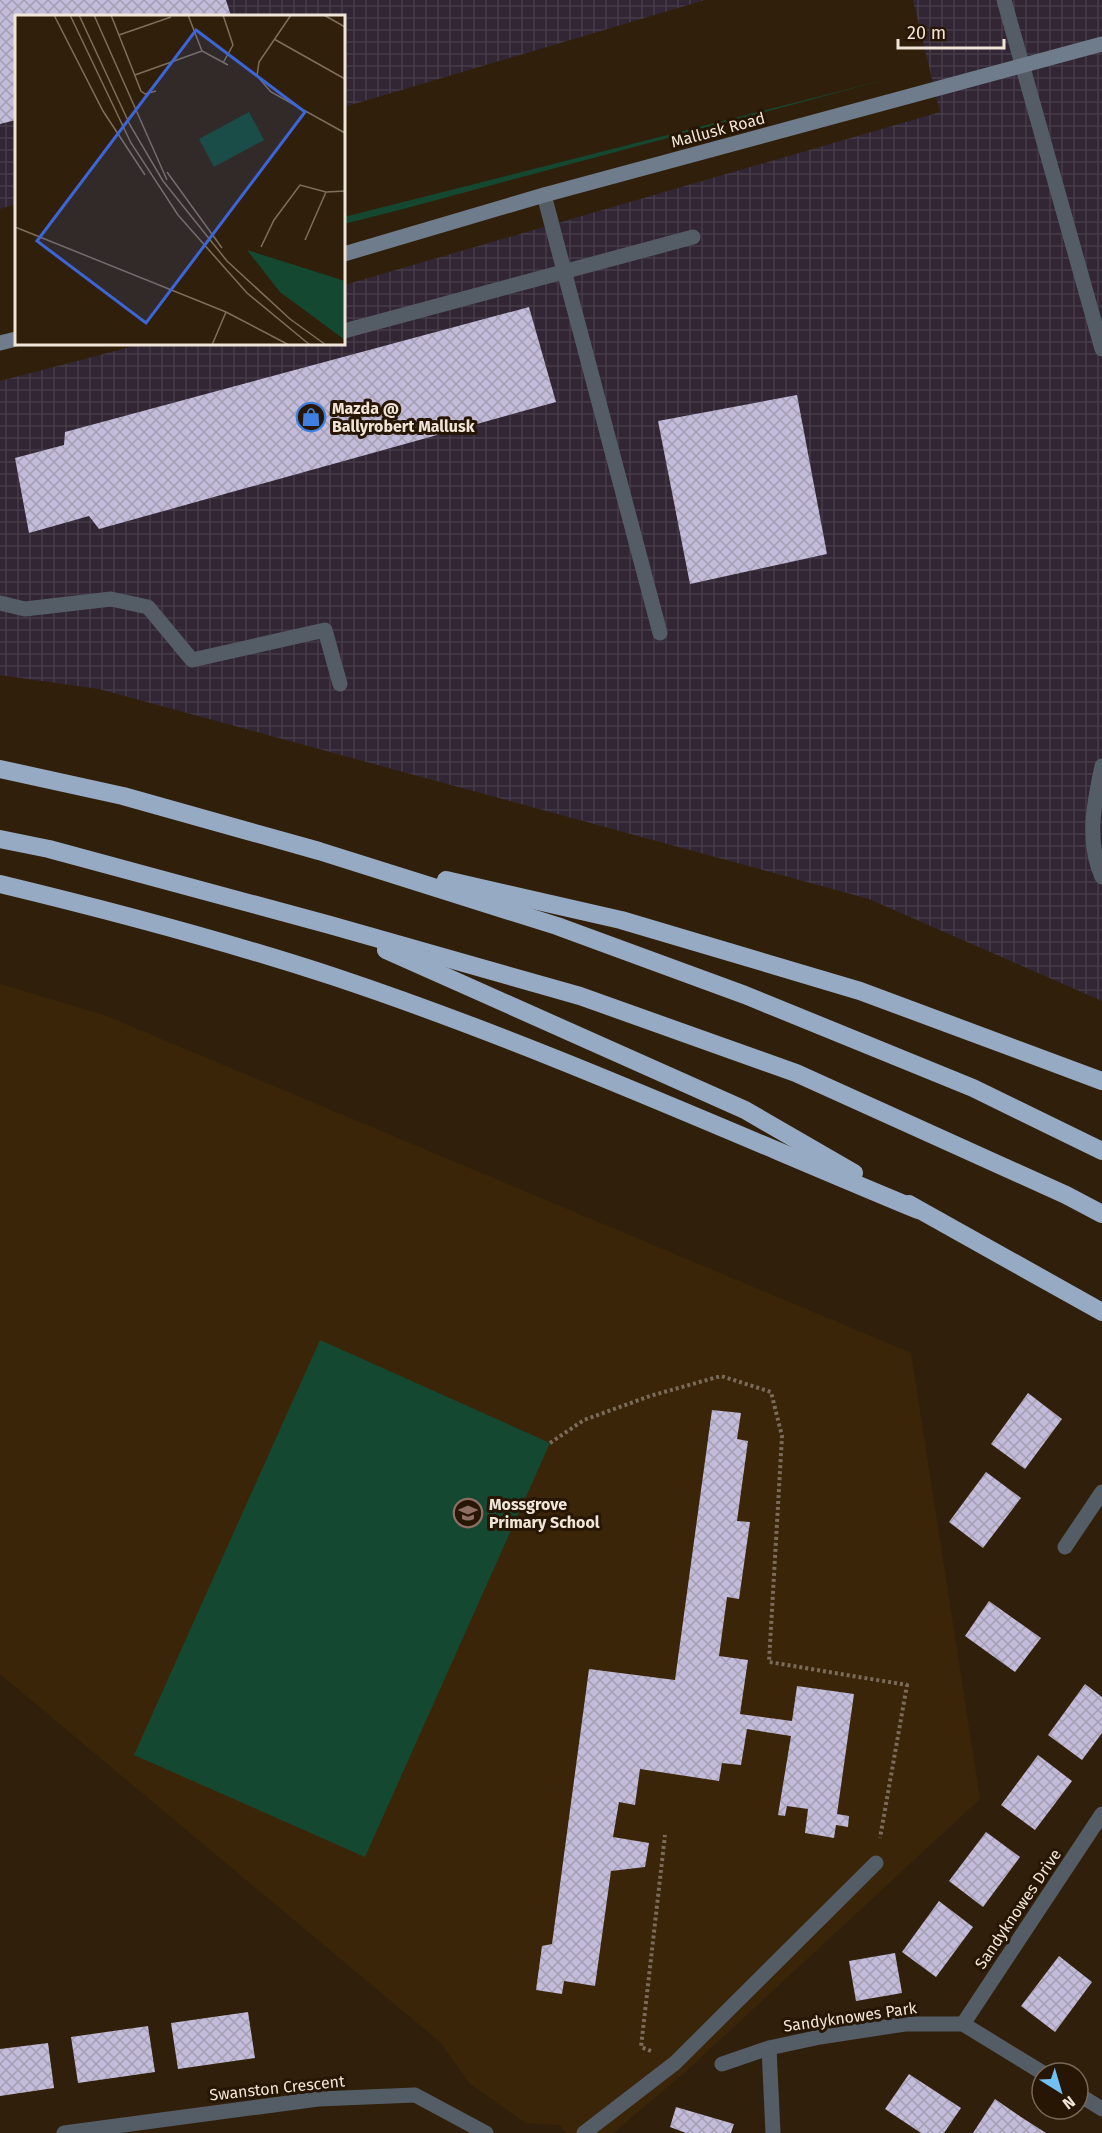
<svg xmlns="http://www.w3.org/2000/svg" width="1102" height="2133" viewBox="0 0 1102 2133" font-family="'Fira Sans',sans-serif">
	<defs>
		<pattern id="industrial-grid" width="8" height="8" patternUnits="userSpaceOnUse" patternTransform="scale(1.5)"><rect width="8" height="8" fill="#322634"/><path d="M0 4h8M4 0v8" fill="none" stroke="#463b47"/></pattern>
		<pattern id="building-cross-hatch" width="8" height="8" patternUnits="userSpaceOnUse" patternTransform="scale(1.5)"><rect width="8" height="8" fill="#c2bbd9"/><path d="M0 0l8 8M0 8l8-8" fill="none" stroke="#a49eb3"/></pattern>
	</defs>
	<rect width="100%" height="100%" fill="#30200b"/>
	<!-- industrial -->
	<g fill="url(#industrial-grid)">
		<polygon points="0,0 705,0 344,107 344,16 16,16 16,204 0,209"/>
		<polygon points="913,0 1102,0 1102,1001 869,899 99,689 0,675 0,381 142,344 344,344 344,285 940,112"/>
	</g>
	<!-- built -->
	<polygon fill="#3a2509" points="0,984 104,1015 911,1353 980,1799 683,2074 613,2133 566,2133 560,2125 525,2123 469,2083 441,2043 0,1674"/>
	<!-- green -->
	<g fill="#154830">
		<polygon points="888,79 403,209 344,224 344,217"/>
		<polygon points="320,1340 550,1443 365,1857 134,1755"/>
	</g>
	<!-- building -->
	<g fill="url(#building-cross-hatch)">
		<polygon points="0,0 226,0 231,16 16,16 16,120 0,124"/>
		<polygon points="529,307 556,402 99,529 89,516 29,533 15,458 64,445 65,432"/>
		<polygon points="797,395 827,554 690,584 658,421"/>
		<polygon points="1028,1393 1062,1419 1025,1469 991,1444"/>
		<polygon points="712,1410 741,1413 737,1439 748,1441 737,1521 750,1522 739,1599 727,1597 719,1656 748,1660 740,1714 792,1721 797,1686 854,1694 837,1814 849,1816 848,1827 836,1825 834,1838 805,1833 808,1809 787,1806 785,1816 778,1815 791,1736 747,1729 741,1765 722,1763 719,1781 640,1769 635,1805 619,1802 613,1837 649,1843 645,1867 611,1871 595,1986 564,1981 562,1994 536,1990 542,1946 552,1944 589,1669 675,1680"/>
		<polygon points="986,1472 1021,1498 983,1548 949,1522"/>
		<polygon points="989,1601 1041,1638 1015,1672 965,1636"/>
		<polygon points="1085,1684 1102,1697 1102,1733 1082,1760 1048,1735"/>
		<polygon points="1038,1755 1072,1781 1035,1830 1001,1805"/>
		<polygon points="986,1832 1020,1857 983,1907 949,1881"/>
		<polygon points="939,1901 973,1927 936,1977 902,1952"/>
		<polygon points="895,1953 902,1993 856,2001 849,1961"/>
		<polygon points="1059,1956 1092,1982 1055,2032 1021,2006"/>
		<polygon points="248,2012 255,2058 178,2069 171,2023"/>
		<polygon points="148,2026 155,2072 78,2083 71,2037"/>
		<polygon points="48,2043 54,2088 0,2096 0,2049"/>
		<polygon points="909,2074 961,2108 944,2133 921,2133 885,2109"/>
		<polygon points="995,2099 1021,2117 1046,2133 973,2133"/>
		<polygon points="676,2107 734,2124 731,2133 686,2133 670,2127"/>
	</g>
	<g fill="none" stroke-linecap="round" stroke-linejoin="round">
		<!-- path -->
		<g stroke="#7a6b5a" stroke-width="4" stroke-dasharray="3 3" stroke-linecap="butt">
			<polyline points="550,1443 584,1420 650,1396 721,1376 771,1392 782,1436 769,1662 907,1685 880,1838"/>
			<polyline points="651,2051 641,2047 665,1835"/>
		</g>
		<!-- service -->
		<g stroke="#545c66" stroke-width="15">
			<polyline points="1004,0 1102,349"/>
			<polyline points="544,195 660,633"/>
			<polyline points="344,331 693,237"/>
			<polyline points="0,603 25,609 111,599 148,607 192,660 325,630 340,684"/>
			<path d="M1102,766c-8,37 -16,75 0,111"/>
			<polyline points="584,2133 675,2063 876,1863"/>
		</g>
		<!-- minor -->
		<g stroke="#545c66" stroke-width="15">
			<polyline points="1065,1547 1102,1492"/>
			<polyline points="963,2024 1102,1814"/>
			<polyline points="769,2048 773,2133"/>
			<polyline points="722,2064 769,2048 820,2037 905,2024 963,2024 1043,2073"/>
			<polyline points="1078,2094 1102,2109"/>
			<polyline points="64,2133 318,2099 415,2095 486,2133"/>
		</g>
		<!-- secondary -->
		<g stroke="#6f7c8b" stroke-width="15">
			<polyline points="344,254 544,195 1102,44"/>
			<polyline points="0,343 16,339"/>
		</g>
		<!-- motorway -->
		<g stroke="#97aac3" stroke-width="18">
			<polyline points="0,769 123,796 319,851 557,926 745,995 973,1088 1102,1151"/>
			<polyline points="0,839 49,849 330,925 580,996 796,1073 1066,1195 1102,1214"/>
			<polyline points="446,880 621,920 860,991 1102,1081"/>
			<path d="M0,884c112,27 225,57 335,93 198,66 390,153 583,233"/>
			<polyline points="386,950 745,1110 854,1173"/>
			<polyline points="909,1204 1102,1312"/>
		</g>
	</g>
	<!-- icons -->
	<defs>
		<g id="shop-ring" transform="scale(1.5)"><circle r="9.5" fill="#261603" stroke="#3f7fe0" stroke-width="1.5"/><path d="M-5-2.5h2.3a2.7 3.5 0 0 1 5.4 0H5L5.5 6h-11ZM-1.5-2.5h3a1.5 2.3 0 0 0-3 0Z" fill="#3f7fe0"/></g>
		<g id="school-ring" transform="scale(1.5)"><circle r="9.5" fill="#261603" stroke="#8d6e63" stroke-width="1.5"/><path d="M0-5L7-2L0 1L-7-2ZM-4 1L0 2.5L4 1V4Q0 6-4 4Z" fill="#8d6e63"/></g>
	</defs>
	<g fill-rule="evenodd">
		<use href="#shop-ring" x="311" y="417"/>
		<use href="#school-ring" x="468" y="1513"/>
	</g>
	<g text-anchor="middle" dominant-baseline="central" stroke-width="6" stroke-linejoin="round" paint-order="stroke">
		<!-- street labels -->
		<g font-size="16" fill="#f1e5d9" stroke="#261603">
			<text transform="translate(718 130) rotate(-15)">Mallusk Road</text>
			<text transform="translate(1018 1909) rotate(-56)">Sandyknowes Drive</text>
			<text transform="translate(850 2017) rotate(-8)">Sandyknowes Park</text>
			<text transform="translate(277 2088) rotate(-6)">Swanston Crescent</text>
		</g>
		<!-- poi labels -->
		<g font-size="16" font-weight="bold" fill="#f1e5d9" stroke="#261603" text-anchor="start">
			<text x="332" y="408">Mazda @<tspan x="332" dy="18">Ballyrobert Mallusk</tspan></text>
			<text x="489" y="1504">Mossgrove<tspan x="489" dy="18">Primary School</tspan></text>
		</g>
	</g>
	<!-- overview -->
	<g transform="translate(15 15)">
		<rect width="330" height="330" fill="#30200b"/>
		<path d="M234,97l15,28 -50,27 -15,-28zM232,235l98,31v59l-65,-48z" fill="#154830"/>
		<path fill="none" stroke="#7d6f5d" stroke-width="1.5" d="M39,0l49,96 42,64M55,0l61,128 47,72 69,78 63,52M64,0l51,110 33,56 64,80 63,58 36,26M79,0l73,165M96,0l30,76 4,3 11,-3M173,0l14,36 26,14M276,0l-32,47 -2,14 14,16 74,41M309,0l21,12M104,20l52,-18M259,24l71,40M208,48l10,-18 -10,-30M120,60l67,-24M152,157l55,76M0,212l211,85 63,33M290,225l21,-48M246,232l13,-27 26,-35 26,7 19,-1M197,330l14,-33"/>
		<path fill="#3d65d8" fill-opacity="0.15" stroke="#3d65d8" stroke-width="3" d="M181,15l109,82 -159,211 -109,-82z"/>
		<rect width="330" height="330" fill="none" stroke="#f1e5d9" stroke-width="3"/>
	</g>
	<!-- north arrow -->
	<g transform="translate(1060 2091) rotate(143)"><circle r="28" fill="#261603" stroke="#776959" stroke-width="1.5"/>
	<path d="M0-4.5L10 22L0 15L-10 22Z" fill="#72c1f5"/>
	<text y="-9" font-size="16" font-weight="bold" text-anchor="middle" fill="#f1e5d9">N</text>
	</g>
	<!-- scale -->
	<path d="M898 39v9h106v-9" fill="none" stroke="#f1e5d9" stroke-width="3"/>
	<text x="907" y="39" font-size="18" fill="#f1e5d9" stroke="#261603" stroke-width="4.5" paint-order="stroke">20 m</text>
</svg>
